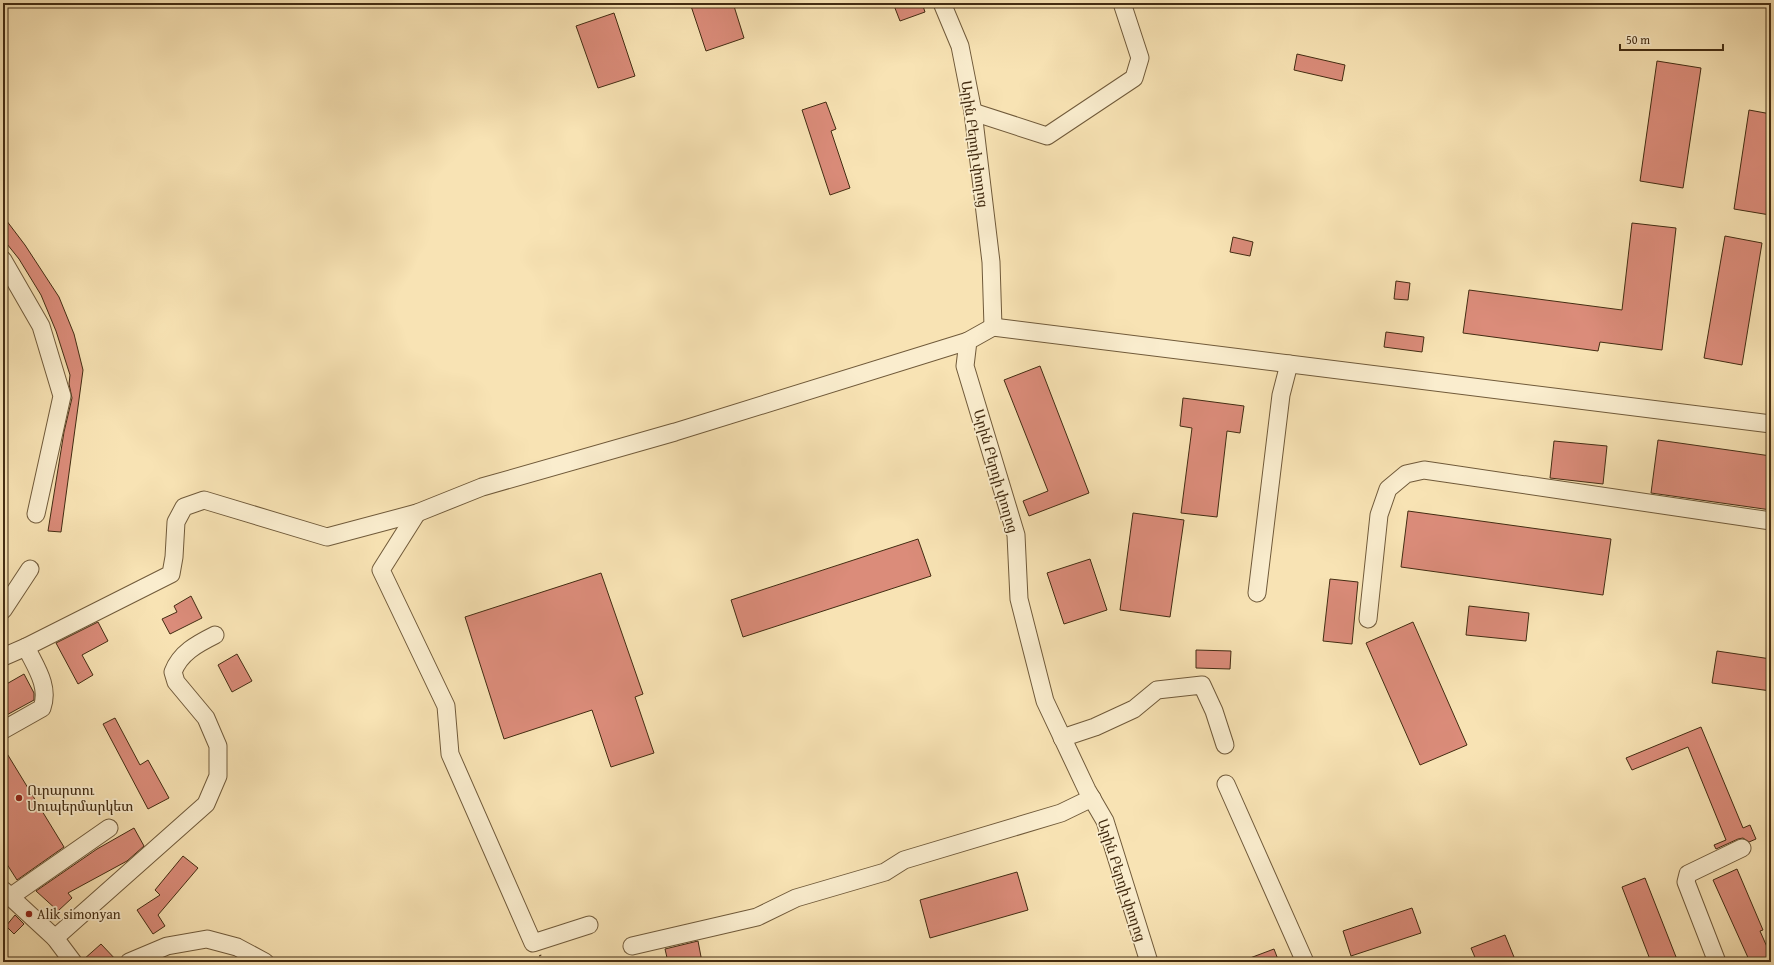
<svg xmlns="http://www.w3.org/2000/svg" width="1774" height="965" viewBox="0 0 1774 965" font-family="'Gentium Book Plus','Noto Serif Armenian',serif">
	<rect width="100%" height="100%" fill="#f8e3b4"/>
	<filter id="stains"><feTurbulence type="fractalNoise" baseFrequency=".005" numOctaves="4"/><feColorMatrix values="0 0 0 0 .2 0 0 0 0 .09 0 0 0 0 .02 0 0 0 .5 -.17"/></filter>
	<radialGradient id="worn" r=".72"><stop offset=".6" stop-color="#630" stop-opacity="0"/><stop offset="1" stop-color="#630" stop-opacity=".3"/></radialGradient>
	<!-- building -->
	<g fill="#db8c7a" stroke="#432c12">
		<polygon points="690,3 733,3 744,38 706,51"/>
		<polygon points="893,3 922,3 925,12 900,21"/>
		<polygon points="614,13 635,76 598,88 576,26"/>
		<polygon points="1297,54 1345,65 1342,81 1294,70"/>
		<polygon points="1657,61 1701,68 1683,188 1640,181"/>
		<polygon points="826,102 836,129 831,131 850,188 830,195 802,110"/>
		<polygon points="1749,110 1771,114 1770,215 1734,209"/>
		<polygon points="3,216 25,245 59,297 74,334 83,370 61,532 48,531 64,432 72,398 69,384 70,375 56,331 41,295 19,259 3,239"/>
		<polygon points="1632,223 1676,228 1662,350 1600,342 1598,351 1463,333 1469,290 1622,310"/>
		<polygon points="1725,236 1762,243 1742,365 1704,358"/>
		<polygon points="1233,237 1253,242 1250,256 1230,252"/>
		<polygon points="1396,281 1410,283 1408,300 1394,299"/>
		<polygon points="1386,332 1424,337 1422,352 1384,347"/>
		<polygon points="1040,366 1089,493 1029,516 1023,501 1048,491 1004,380"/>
		<polygon points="1183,398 1244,406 1240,433 1227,431 1217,517 1181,513 1192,428 1180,426"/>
		<polygon points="1658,440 1771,456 1771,510 1651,493"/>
		<polygon points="1554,441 1607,446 1603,484 1550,478"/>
		<polygon points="1408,511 1611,539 1603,595 1401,567"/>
		<polygon points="1133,513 1184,520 1170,617 1120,610"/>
		<polygon points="918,539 931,576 743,637 731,600"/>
		<polygon points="1090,559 1107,610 1064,624 1047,573"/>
		<polygon points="601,573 643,694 635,697 654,753 611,767 592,710 504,739 465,617"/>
		<polygon points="1330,579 1358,582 1352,644 1323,641"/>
		<polygon points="191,596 202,618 170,634 162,619 177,612 174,606"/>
		<polygon points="1469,606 1529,613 1526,641 1466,635"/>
		<polygon points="98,622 108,641 82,655 93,675 78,684 56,643"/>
		<polygon points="1413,622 1467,745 1420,765 1366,643"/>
		<polygon points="1196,650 1231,651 1230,669 1196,668"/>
		<polygon points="1717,651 1771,659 1771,691 1712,683"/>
		<polygon points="237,654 252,681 232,692 218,665"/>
		<polygon points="24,674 34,693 34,700 3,717 3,686"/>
		<polygon points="115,718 140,765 148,760 169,798 148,809 103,724"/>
		<polygon points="1701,727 1743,828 1750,825 1756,839 1749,842 1743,838 1738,839 1716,849 1714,845 1726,840 1688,747 1632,770 1626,758"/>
		<polygon points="3,747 64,847 17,880 3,858"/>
		<polygon points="134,828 144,846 127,861 68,893 72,898 58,911 36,891 97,849"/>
		<polygon points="183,856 198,868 158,915 165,926 153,934 137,910 160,895 155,890"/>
		<polygon points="1737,869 1763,930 1760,931 1771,956 1771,962 1750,962 1713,880"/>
		<polygon points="1017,872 1028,910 930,938 920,900"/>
		<polygon points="1645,878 1678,962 1651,962 1622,887"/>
		<polygon points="1412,908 1421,933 1351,956 1343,931"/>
		<polygon points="15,915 24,924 14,934 6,926"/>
		<polygon points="1505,935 1516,962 1477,962 1471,948"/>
		<polygon points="698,941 702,962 668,962 665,949"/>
		<polygon points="101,944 118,962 83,962 83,960"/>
		<polygon points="1274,949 1279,962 1242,962 1242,961"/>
	</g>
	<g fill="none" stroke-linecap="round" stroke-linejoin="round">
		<!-- minor casing -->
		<g stroke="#705a3a" stroke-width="19">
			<g id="minor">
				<polyline points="942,3 960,46 973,112 991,262 993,327"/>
				<polyline points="973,112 1047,136 1134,78 1140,58 1122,3"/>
				<polyline points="3,260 41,326 62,396 36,514"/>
				<polyline points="993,327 1771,424"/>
				<polyline points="993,327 968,341 965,366 1016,535 1019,599 1045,701 1087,790 1105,821 1149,962"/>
				<polyline points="417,513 381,570 446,706 450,754 533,943 589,925"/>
				<polyline points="1257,593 1281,395 1289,364"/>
				<polyline points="3,610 30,569"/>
				<polyline points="1368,619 1379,515 1388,489 1406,474 1424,470 1771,521"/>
				<polyline points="26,647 171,574 174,557 176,522 184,507 204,500 327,537 417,513 482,487 675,432 968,341"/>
				<path d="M3,657l23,-10c9,19 24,39 16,61l-39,22"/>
				<polyline points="1062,738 1095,727 1134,709 1157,690 1202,685 1214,711 1225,745"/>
				<polyline points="1226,784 1305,962"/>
				<polyline points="3,890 55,938 73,962"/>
				<polyline points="10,897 109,828"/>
				<path d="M55,938l151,-134 12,-28v-30l-12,-28 -30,-36 -3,-10c7,-19 24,-28 42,-37"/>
				<polyline points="632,946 757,917 796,898 885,872 904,860 1061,813 1092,798"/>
				<polyline points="129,962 167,946 207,939 237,947 265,962"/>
				<polyline points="1717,962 1686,882 1688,874 1742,848"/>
			</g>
		</g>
		<!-- path -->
		<polyline stroke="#432c12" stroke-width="2.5" stroke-dasharray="1 2" stroke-linecap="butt" points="540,955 544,962"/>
		<!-- minor -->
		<use href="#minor" stroke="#faedce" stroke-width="17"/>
	</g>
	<!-- markers -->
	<g fill="#8f2418" stroke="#faedce" stroke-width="1.5">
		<circle cx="19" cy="798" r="4"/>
		<circle cx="29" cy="914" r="4"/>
	</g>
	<g text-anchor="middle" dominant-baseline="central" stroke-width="3.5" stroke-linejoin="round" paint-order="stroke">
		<!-- street labels -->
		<g font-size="14" fill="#432c12" stroke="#faedce">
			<text transform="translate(975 144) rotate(82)">Արին Բերդի փողոց</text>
			<text transform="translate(996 471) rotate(74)">Արին Բերդի փողոց</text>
			<text transform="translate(1122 880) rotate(72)">Արին Բերդի փողոց</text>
		</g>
		<!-- poi labels -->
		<g font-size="14" fill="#432c12" stroke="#faedce" text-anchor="start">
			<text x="27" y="790">Ուրարտու<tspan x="27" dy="16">Սուպերմարկետ</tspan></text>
			<text x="37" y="914">Alik simonyan</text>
		</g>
	</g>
	<!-- margin -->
	<rect width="1774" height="965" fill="none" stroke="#f8e3b4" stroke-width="16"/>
	<rect x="4" y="4" width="1766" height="957" fill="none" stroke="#432c12" stroke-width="2"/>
	<rect x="8" y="8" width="1758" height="949" fill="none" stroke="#432c12"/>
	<!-- scale -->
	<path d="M1620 44v6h103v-6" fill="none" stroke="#432c12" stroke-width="2"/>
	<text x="1626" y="44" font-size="12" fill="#432c12" stroke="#faedce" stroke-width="3" paint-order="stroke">50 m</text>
	<rect width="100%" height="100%" filter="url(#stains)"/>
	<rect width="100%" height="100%" fill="url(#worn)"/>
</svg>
